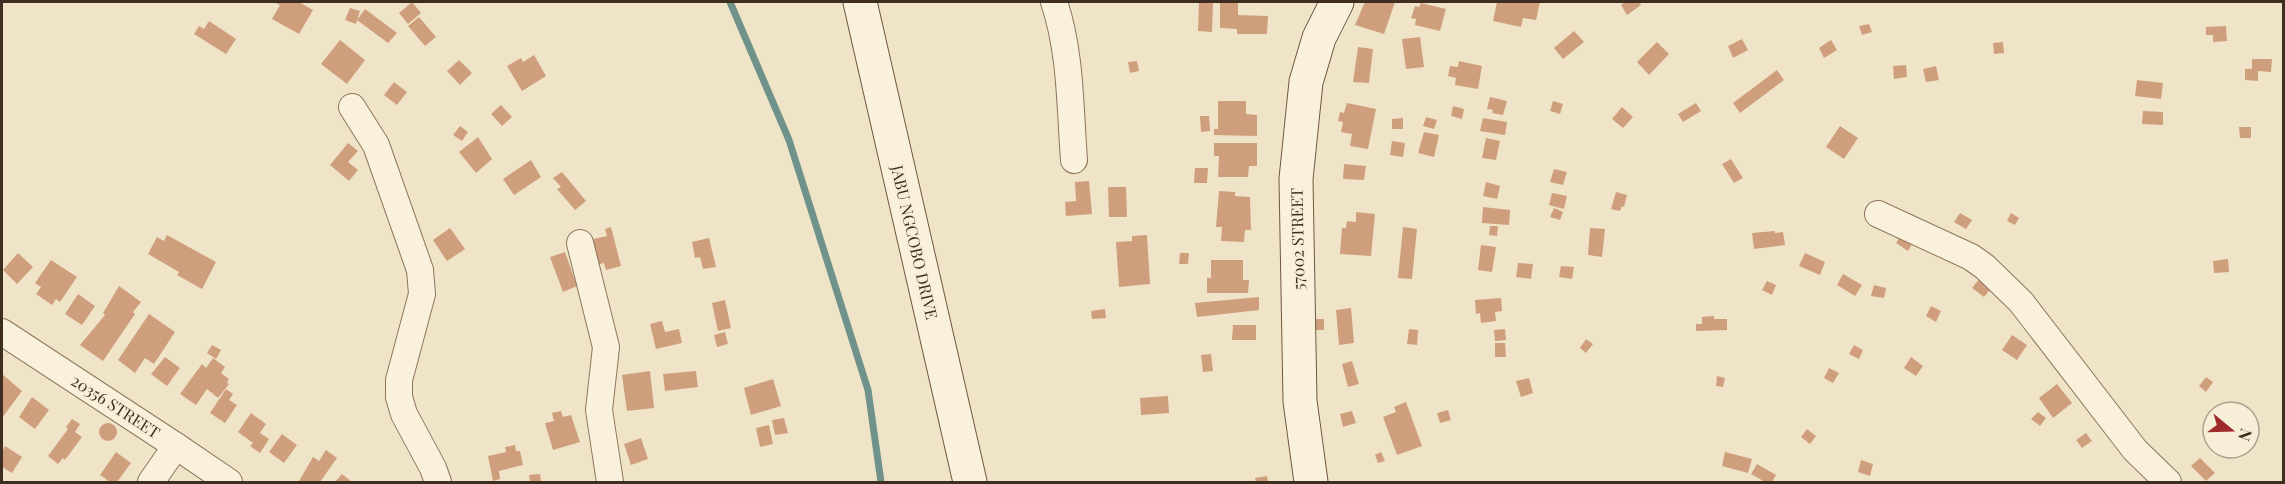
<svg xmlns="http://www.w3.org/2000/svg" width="2285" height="484" viewBox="0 0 2285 484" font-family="'Playfair Display',serif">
	<rect width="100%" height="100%" fill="#f0e4c8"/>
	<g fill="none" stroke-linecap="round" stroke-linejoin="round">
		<!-- stream -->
		<polyline stroke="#6f938a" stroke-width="7" points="730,2 789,140 868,390 881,482"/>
	</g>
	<!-- building -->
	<g fill="#cf9f7d">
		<polygon points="274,2 299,2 313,10 299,34 272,19 280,5"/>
		<polygon points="412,2 421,13 408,24 399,13"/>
		<polygon points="1199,2 1213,2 1212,32 1198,31"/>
		<polygon points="1220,2 1238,2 1238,15 1268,16 1267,34 1237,34 1237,29 1220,28"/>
		<polygon points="1365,2 1395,2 1384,34 1355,25"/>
		<polygon points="1497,2 1540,2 1536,20 1523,18 1521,27 1493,21"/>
		<polygon points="1625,2 1639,2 1641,5 1627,15 1621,5"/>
		<polygon points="1421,3 1446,9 1440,31 1415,25 1416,19 1411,18 1415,6 1419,7"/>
		<polygon points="350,8 360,11 356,24 345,20"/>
		<polygon points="365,9 397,33 388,43 357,20"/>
		<polygon points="419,17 436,37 425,46 408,26"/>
		<polygon points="209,21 236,39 226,54 194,34 199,26 204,29"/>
		<polygon points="1869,24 1872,32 1862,35 1859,26"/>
		<polygon points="2226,26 2227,41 2213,42 2213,35 2206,35 2206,27"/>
		<polygon points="1574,31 1584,42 1563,59 1554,48"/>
		<polygon points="1420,37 1424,67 1406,69 1402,39"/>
		<polygon points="1742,39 1748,50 1733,58 1728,46"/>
		<polygon points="340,40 365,60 347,84 321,64"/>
		<polygon points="1831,40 1837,50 1824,58 1819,48"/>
		<polygon points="1657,42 1669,54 1649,75 1637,62"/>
		<polygon points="2003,42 2004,53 1994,54 1993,43"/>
		<polygon points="1358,47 1373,49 1369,83 1353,82"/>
		<polygon points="534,55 546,76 522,91 507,66 521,58 523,62"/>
		<polygon points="2252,59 2272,59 2271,72 2258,71 2258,81 2245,80 2245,69 2252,69"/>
		<polygon points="459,60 472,73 460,85 447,71"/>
		<polygon points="1137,61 1139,71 1130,73 1128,62"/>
		<polygon points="1459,61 1482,66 1478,89 1455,85 1456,78 1448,76 1450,66 1458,67"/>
		<polygon points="1906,65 1907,77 1894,79 1893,66"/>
		<polygon points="1936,66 1939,80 1926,82 1923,69"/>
		<polygon points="1777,70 1784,80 1740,113 1733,103"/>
		<polygon points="2137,80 2163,83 2161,99 2135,96"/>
		<polygon points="394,82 407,92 397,105 384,95"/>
		<polygon points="1490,97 1507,101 1503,115 1492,113 1493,110 1487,109"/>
		<polygon points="1218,101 1246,101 1246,114 1257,115 1257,136 1214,135 1214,129 1218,129"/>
		<polygon points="1553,101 1563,104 1560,114 1550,111"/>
		<polygon points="1347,103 1376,109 1368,149 1350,146 1352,134 1341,132 1343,122 1338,121 1340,112 1344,113"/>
		<polygon points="1696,103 1701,111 1683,122 1678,114"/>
		<polygon points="501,105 512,117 502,126 491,114"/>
		<polygon points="1453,106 1464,109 1462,119 1451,116"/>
		<polygon points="1622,107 1633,117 1623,128 1612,119"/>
		<polygon points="2143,111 2163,112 2163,125 2142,124"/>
		<polygon points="1200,116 1209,116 1210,131 1201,132"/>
		<polygon points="1426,117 1437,120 1434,129 1423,126"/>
		<polygon points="1403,118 1403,129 1392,129 1392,119"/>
		<polygon points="1483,118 1507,122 1505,135 1480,131"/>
		<polygon points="460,126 468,132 462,141 453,135"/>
		<polygon points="1840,126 1858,138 1844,159 1826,147"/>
		<polygon points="2239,127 2251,127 2251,138 2240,138"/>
		<polygon points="1424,132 1439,135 1434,157 1418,153"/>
		<polygon points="478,137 492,159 476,173 459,152"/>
		<polygon points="1486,138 1500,141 1496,160 1482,158"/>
		<polygon points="1392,141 1405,143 1403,157 1390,155"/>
		<polygon points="348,143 358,151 348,162 358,170 349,181 330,165"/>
		<polygon points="1214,143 1257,143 1257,166 1249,166 1248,177 1218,177 1219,156 1214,156"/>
		<polygon points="1731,159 1743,178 1734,183 1722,164"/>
		<polygon points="531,160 541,177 514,195 503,179"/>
		<polygon points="1344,164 1366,166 1364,180 1343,179"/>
		<polygon points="1195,168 1208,168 1207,183 1194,183"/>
		<polygon points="1554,169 1567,172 1563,185 1550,182"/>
		<polygon points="562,172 586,201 575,210 557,189 561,187 553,178"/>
		<polygon points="1089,181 1092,214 1066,216 1065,202 1076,201 1075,182"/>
		<polygon points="1486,182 1500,186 1497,199 1483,196"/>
		<polygon points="1108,187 1126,187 1127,217 1109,217"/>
		<polygon points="1219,191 1235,192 1235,196 1250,197 1251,230 1245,230 1244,242 1221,241 1222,227 1216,227"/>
		<polygon points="1616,192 1627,195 1624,207 1622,206 1620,211 1611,209"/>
		<polygon points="1552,193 1567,196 1564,209 1549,205"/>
		<polygon points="1483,207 1510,210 1509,225 1482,223"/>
		<polygon points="1554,208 1563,212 1560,220 1550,217"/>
		<polygon points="1356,212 1375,214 1371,256 1340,254 1342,228 1346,228 1347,221 1356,222"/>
		<polygon points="1960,213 1972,220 1966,229 1954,222"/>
		<polygon points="2011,213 2019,218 2015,225 2007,221"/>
		<polygon points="1490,226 1498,226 1497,236 1489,235"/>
		<polygon points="611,227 621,266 606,270 604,263 596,265 589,240 607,236 605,229"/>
		<polygon points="1403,227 1417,229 1412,279 1398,278"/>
		<polygon points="450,228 465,249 447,261 433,240"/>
		<polygon points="1590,228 1605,229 1602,257 1588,255"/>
		<polygon points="1775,231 1775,233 1783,232 1785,245 1754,249 1752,233"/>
		<polygon points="1902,234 1914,241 1908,251 1896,243"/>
		<polygon points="167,235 216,262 202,289 177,275 179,272 148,254 157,237 164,241"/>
		<polygon points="1147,235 1150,284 1119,287 1116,242 1132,241 1132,236"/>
		<polygon points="709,238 716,267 703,269 700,257 695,258 692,242"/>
		<polygon points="1481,245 1496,247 1492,272 1478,270"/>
		<polygon points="565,252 577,286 563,292 550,257"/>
		<polygon points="18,253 33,267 17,284 3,270"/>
		<polygon points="1180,253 1189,253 1188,264 1179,264"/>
		<polygon points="1805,253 1825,262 1820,275 1799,266"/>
		<polygon points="2228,259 2229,272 2214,273 2213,261"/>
		<polygon points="51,260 77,277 60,302 56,299 52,305 36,294 41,287 35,283"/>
		<polygon points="1211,260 1243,260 1243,280 1249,280 1248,293 1207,293 1207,278 1211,278"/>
		<polygon points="1518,263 1533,264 1531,279 1516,277"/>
		<polygon points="1561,266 1574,267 1572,279 1559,277"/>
		<polygon points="1843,274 1862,285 1855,296 1837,285"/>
		<polygon points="1980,278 1992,287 1984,297 1972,288"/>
		<polygon points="1767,281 1776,285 1772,295 1762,290"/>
		<polygon points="1874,285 1886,288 1884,298 1871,296"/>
		<polygon points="119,286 141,302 133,312 135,314 103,361 80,345 105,315 103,313"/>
		<polygon points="78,294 95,306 82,325 65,314"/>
		<polygon points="1259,297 1259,310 1197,317 1195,303"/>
		<polygon points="1501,298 1502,311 1495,312 1496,321 1481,323 1480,313 1476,314 1475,300"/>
		<polygon points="725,300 731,328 718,331 712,303"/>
		<polygon points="1931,306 1941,311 1936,322 1926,316"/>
		<polygon points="1351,308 1354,343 1339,345 1336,310"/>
		<polygon points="1105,309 1106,318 1092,319 1091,311"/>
		<polygon points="149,314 175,332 154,364 145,358 135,373 118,360"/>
		<polygon points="1714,316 1714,319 1727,319 1727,330 1696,331 1696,324 1702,324 1702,317"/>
		<rect x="1315" y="319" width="9" height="11"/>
		<polygon points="662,321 665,332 679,329 682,343 656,349 650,324"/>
		<polygon points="1233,325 1256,325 1256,340 1232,340"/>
		<polygon points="1409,329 1418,330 1417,345 1407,344"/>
		<polygon points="1505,329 1506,340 1495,341 1494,330"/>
		<polygon points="725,332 728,344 717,347 714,335"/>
		<polygon points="2012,335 2027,345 2017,360 2002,350"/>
		<polygon points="1586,339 1593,344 1586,353 1580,348"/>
		<polygon points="1495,343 1505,343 1506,357 1495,357"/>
		<polygon points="212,345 221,350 216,359 207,353"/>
		<polygon points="1854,345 1863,350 1859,359 1849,354"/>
		<polygon points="1211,354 1213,371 1203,372 1201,355"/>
		<polygon points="165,357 180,368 167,386 151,374"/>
		<polygon points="1911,357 1923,366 1916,376 1904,368"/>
		<polygon points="213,358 225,367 221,373 229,379 227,383 229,384 218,398 207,389 196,405 180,394 202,364 206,368"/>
		<polygon points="1352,361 1359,384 1348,387 1342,364"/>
		<polygon points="1829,368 1839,373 1833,383 1824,378"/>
		<polygon points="650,371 654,408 627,411 622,375"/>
		<polygon points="696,371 698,387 665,391 663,374"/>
		<polygon points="2,374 22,391 2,418"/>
		<polygon points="1717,376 1725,378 1723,387 1716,386"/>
		<polygon points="2206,377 2213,382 2206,392 2199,386"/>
		<polygon points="1529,378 1533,393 1521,397 1516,381"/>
		<polygon points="773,379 781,406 751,415 744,388"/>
		<polygon points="2057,384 2072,403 2053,418 2039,398"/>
		<polygon points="226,389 233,394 229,400 237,405 225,423 210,413"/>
		<polygon points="1168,396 1169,413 1141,415 1140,398"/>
		<polygon points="32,397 49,410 35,429 19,417"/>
		<polygon points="1406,402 1422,446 1397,455 1383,417 1396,412 1394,407"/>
		<polygon points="1448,410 1451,420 1440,423 1437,413"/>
		<polygon points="561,411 563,417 571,415 580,442 553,450 545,423 554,421 552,413"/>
		<polygon points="1352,411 1356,423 1343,427 1340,414"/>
		<polygon points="2038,412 2046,418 2040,426 2031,419"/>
		<polygon points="251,413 266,424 260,433 269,439 260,453 250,446 253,443 238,432"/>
		<polygon points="784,418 788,433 775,435 772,420"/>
		<polygon points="72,419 80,424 75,432 82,437 65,460 63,458 58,464 48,456 68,429 66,427"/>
		<circle cx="108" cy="432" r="9"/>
		<polygon points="769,425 773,444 760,447 756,428"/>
		<polygon points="1807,429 1816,436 1810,444 1801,437"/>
		<polygon points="2086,433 2092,441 2082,448 2076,440"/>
		<polygon points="282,434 297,445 284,463 269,452"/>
		<polygon points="641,438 648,459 631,465 624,444"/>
		<polygon points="515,445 516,451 520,451 523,465 499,471 500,479 493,481 488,456 506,452 505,447"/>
		<polygon points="5,446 22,457 12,473 2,467 2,452"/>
		<polygon points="326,450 337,458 320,482 299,481 313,457 319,461"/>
		<polygon points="116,452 131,463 117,482 110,482 100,475"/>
		<polygon points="1381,452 1385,461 1378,463 1375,455"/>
		<polygon points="1725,452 1752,459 1748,473 1722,466"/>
		<polygon points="2200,458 2215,473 2206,481 2191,466"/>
		<polygon points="1861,460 1873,464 1870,476 1858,472"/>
		<polygon points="1757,464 1776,475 1772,482 1765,482 1751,474"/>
		<polygon points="342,474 352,482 335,482"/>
		<polygon points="540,474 541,482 530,482 529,475"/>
		<polygon points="1267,476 1268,482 1256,482 1255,478"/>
	</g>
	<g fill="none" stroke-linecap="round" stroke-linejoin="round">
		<!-- street casing -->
		<g stroke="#8d765c" stroke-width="28">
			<g id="street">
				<path d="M1054,2c17,50 16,106 20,158"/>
				<polyline points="352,107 376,145 420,270 422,294 399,380 399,397 404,414 433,468 438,482"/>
				<polyline points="1878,214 1971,257 1985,267 2021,302 2135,450 2168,482"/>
				<polyline points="580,243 606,347 599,410 610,482"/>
				<polyline points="2,332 176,446 229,482"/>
				<polyline points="151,482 176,446"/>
			</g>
		</g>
		<!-- secondary casing -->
		<g stroke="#6f573f" stroke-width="35">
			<g id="secondary">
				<polyline points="860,2 970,482"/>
				<polyline points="1311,482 1300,401 1296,179 1306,82 1319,38 1337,2"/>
			</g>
		</g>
		<!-- street -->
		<use href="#street" stroke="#faf1dc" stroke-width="26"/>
		<!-- secondary -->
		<use href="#secondary" stroke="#faf1dc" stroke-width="33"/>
	</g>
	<g text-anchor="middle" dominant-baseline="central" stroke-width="4.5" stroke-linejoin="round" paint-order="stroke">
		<!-- street labels -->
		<g font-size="16" fill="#3d2e20" stroke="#f7eed8">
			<text transform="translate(1297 239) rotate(-91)">57002 STREET</text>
			<text transform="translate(915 242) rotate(77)">JABU NGCOBO DRIVE</text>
			<text transform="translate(116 406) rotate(33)">20356 STREET</text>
		</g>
	</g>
	<!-- border -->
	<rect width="2285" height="484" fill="none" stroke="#3d2e20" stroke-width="6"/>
	<!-- north arrow -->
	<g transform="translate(2231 430) rotate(109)"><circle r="28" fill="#f7eed8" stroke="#ada18e" stroke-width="1.5"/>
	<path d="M0-4.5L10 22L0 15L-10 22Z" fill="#9e2a2b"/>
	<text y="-9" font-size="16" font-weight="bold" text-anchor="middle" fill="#3d2e20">N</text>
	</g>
</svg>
